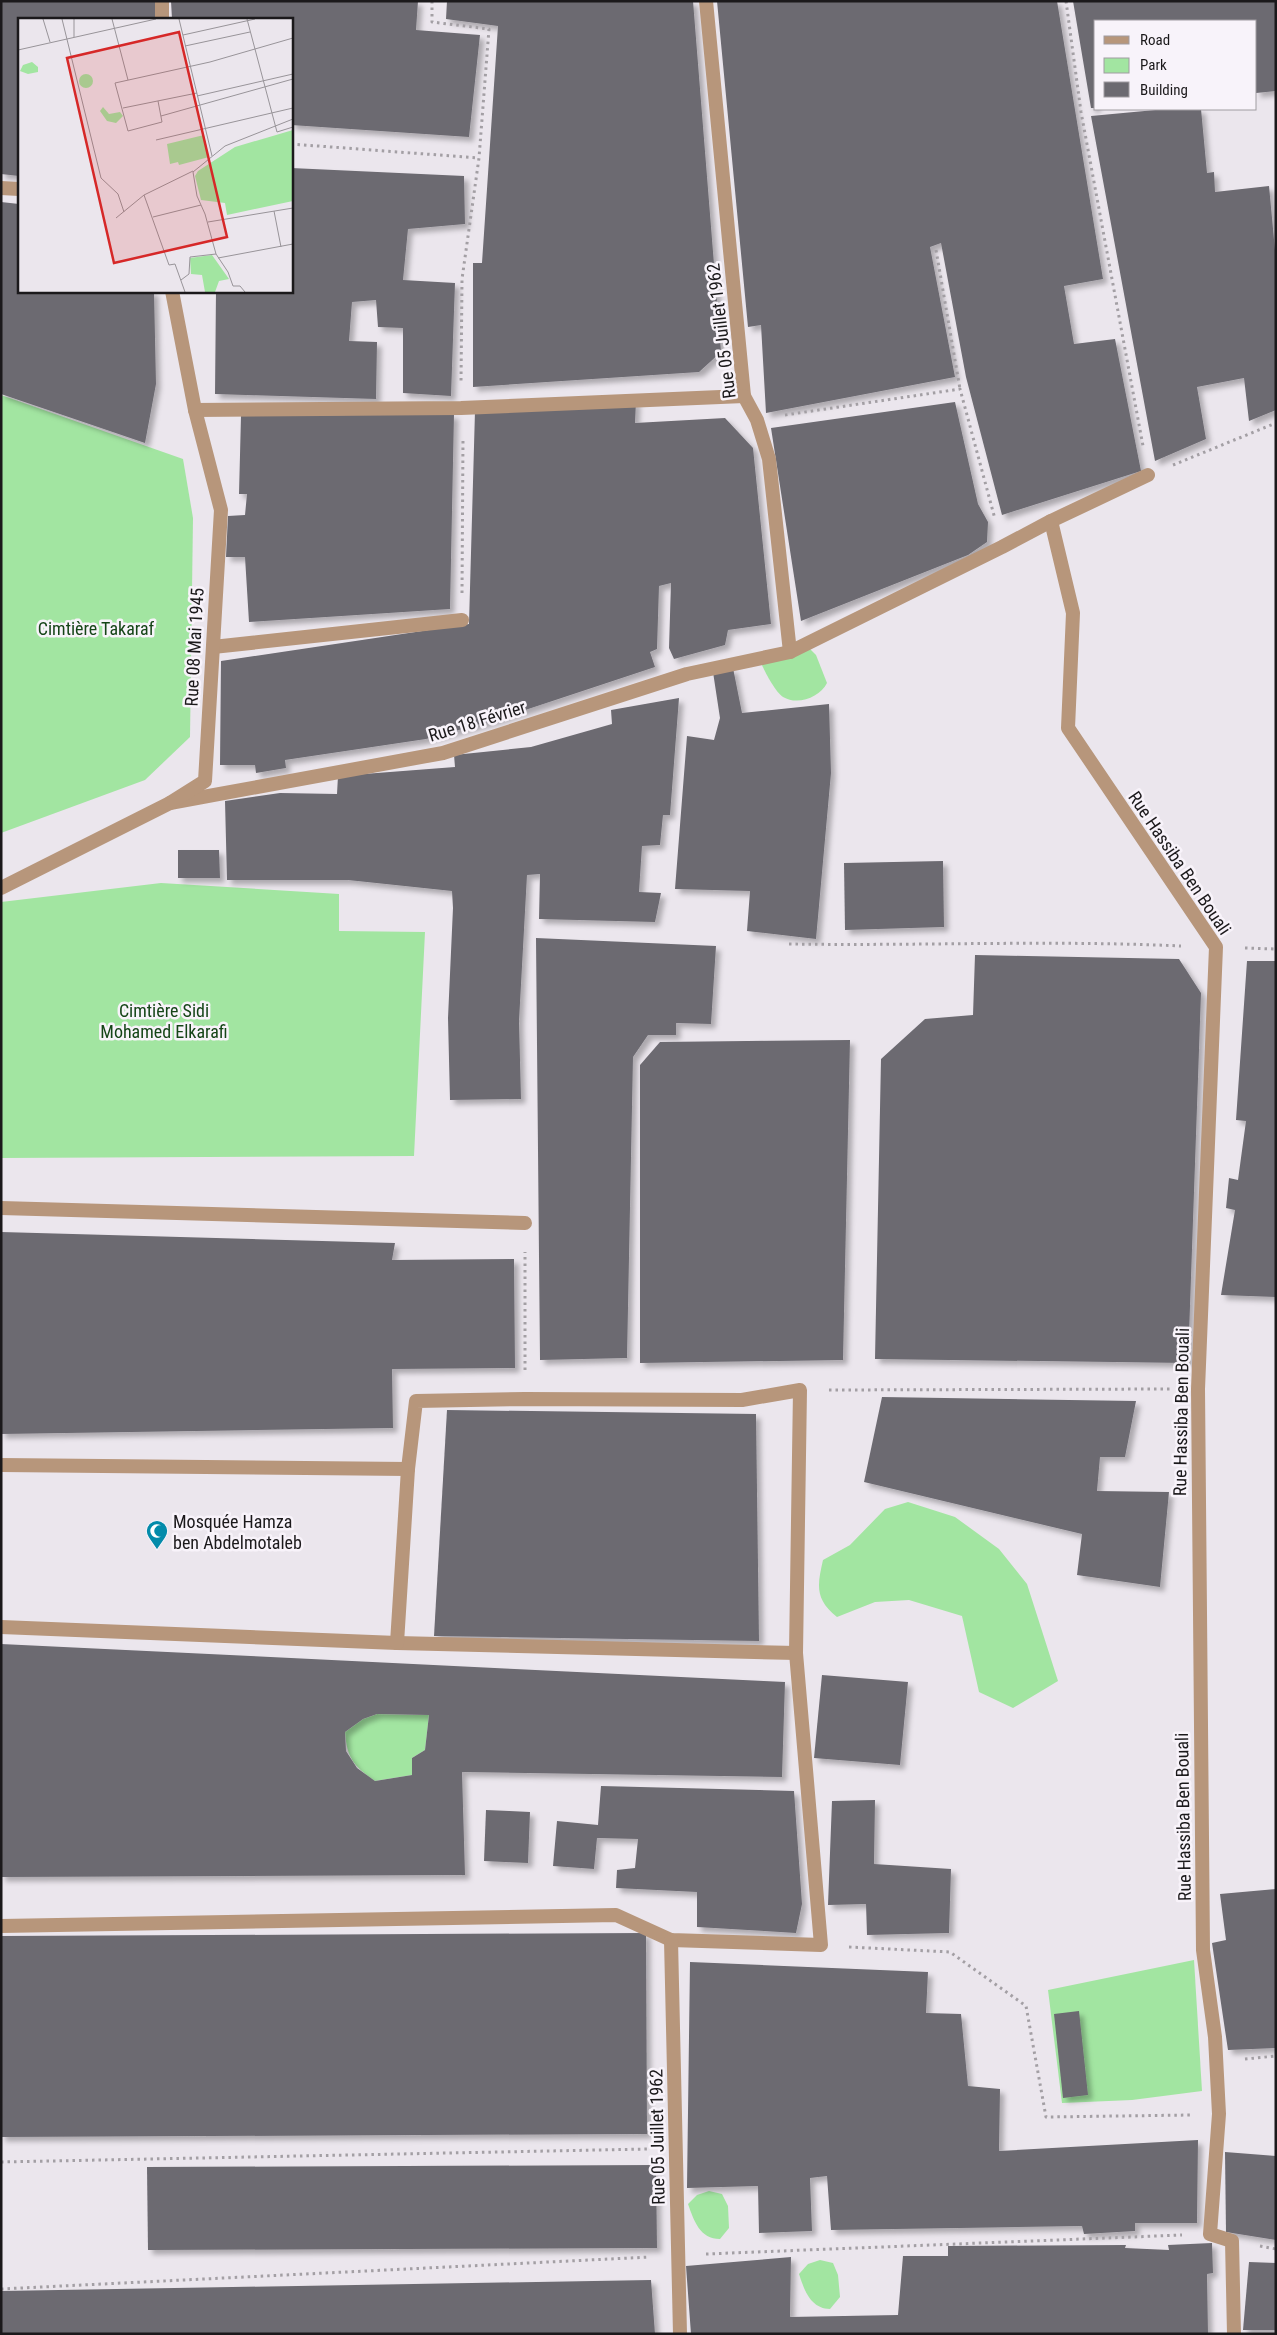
<svg xmlns="http://www.w3.org/2000/svg" width="1277" height="2335" viewBox="0 0 1277 2335" font-family="'Roboto Condensed',sans-serif">
	<defs>
		<filter id="shadow"><feDropShadow dx="4.5" dy="4.5" stdDeviation="2.5" flood-color="#0004"/></filter>
	</defs>
	<rect width="100%" height="100%" fill="#ebe6ed"/>
	<!-- green -->
	<g fill="#a2e5a1">
		<polygon points="1,395 183,459 193,518 190,737 145,780 1,833"/>
		<path d="M810,649l6,6 11,28c-7,14 -29,23 -44,14 -8,-5 -20,-28 -23,-37z"/>
		<polygon points="161,883 339,894 339,931 425,932 414,1156 1,1158 1,902"/>
		<path d="M908,1502l47,15 44,32 28,35 31,97 -45,27 -34,-16 -17,-76 -53,-16 -34,2 -38,15c-22,-18 -20,-31 -14,-57l27,-15 35,-36z"/>
		<path d="M377,1714l52,1 -4,35 -13,8v17l-37,6c-21,-15 -28,-22 -30,-49l18,-13z"/>
		<polygon points="1194,1960 1202,2091 1132,2100 1062,2103 1048,1990"/>
		<path d="M709,2191l13,3 6,12 1,22 -9,11c-20,0 -26,-18 -32,-35l9,-9z"/>
		<path d="M820,2260l13,3 5,12 2,22 -10,12c-19,0 -26,-19 -31,-35l9,-10z"/>
	</g>
	<!-- building -->
	<g fill="#6c6a71" fill-rule="evenodd" filter="url(#shadow)">
		<polygon points="1,1 155,1 157,19 19,19 19,176 1,174"/>
		<polygon points="171,1 418,1 416,30 480,35 469,137 291,125 291,19 172,19"/>
		<polygon points="447,1 693,1 721,352 699,372 473,387 473,263 482,263 498,26 446,19"/>
		<polygon points="717,1 1057,1 1103,279 1064,286 1074,344 1115,339 1141,471 1002,515 966,377 941,243 930,247 955,377 766,413 761,325 748,327"/>
		<polygon points="1073,1 1276,1 1276,91 1256,93 1256,21 1096,21 1096,108 1091,108"/>
		<polygon points="1166,109 1201,109 1207,173 1214,172 1215,192 1269,186 1276,261 1276,410 1249,421 1244,378 1197,387 1206,439 1155,461 1091,116"/>
		<polygon points="291,168 464,176 465,224 408,229 403,280 455,283 451,396 403,393 403,328 378,327 376,300 352,302 349,341 377,342 376,399 215,394 216,291 291,291"/>
		<polygon points="1,202 19,204 19,291 154,291 156,384 145,443 1,394"/>
		<polygon points="636,401 635,423 725,418 753,448 771,624 728,630 725,645 674,659 669,648 671,583 659,586 657,649 650,652 655,667 495,720 426,739 285,760 286,768 256,773 255,765 220,765 221,661 469,624 475,411"/>
		<polygon points="955,402 978,504 988,522 987,542 968,555 801,621 771,428"/>
		<polygon points="454,414 450,609 249,622 245,557 226,557 228,516 245,515 247,494 239,494 241,416"/>
		<polygon points="733,668 742,713 829,704 831,773 816,939 747,931 750,891 675,889 687,736 714,740 720,718 713,672"/>
		<polygon points="679,698 670,815 663,815 660,845 642,846 639,892 661,893 655,922 539,919 540,874 527,875 519,1021 521,1099 450,1100 448,1018 453,908 452,891 348,880 227,880 225,801 280,793 337,794 338,776 455,767 454,755 531,747 612,724 611,710"/>
		<polygon points="178,850 219,850 220,878 178,878"/>
		<polygon points="943,861 944,927 845,930 844,863"/>
		<polygon points="536,938 716,946 711,1024 676,1023 676,1035 648,1035 633,1057 627,1358 540,1360"/>
		<polygon points="975,955 1179,959 1201,993 1188,1363 875,1359 881,1059 925,1019 973,1015"/>
		<polygon points="1247,961 1276,961 1276,1297 1221,1295 1235,1210 1226,1208 1229,1178 1238,1180 1246,1121 1236,1120"/>
		<polygon points="850,1040 843,1360 640,1363 640,1065 660,1042"/>
		<polygon points="1,1232 395,1243 392,1260 514,1259 515,1368 392,1369 393,1428 1,1434"/>
		<polygon points="882,1397 1136,1401 1125,1457 1100,1457 1097,1491 1169,1492 1160,1587 1077,1575 1082,1534 864,1482"/>
		<polygon points="447,1410 756,1414 759,1641 434,1636"/>
		<path d="M1,1644l784,38 -3,95 -320,-5 3,103 -464,2zM377,1714l52,1 -4,35 -13,8v17l-37,6 -18,-13 -11,-17 -1,-19 18,-13z"/>
		<polygon points="822,1675 908,1682 900,1765 814,1758"/>
		<polygon points="601,1786 794,1791 802,1904 796,1933 697,1927 697,1892 616,1888 617,1870 635,1868 638,1839 597,1838 594,1869 553,1866 557,1821 598,1825"/>
		<polygon points="875,1800 874,1864 951,1869 949,1933 867,1935 866,1904 828,1905 832,1801"/>
		<polygon points="486,1810 530,1812 528,1863 484,1861"/>
		<polygon points="1276,1889 1276,2048 1228,2050 1212,1943 1226,1940 1220,1894"/>
		<polygon points="646,1933 647,2134 1,2137 1,1936"/>
		<polygon points="690,1962 928,1972 926,2013 961,2014 968,2086 1000,2089 999,2151 1198,2140 1197,2223 1135,2223 1135,2231 1084,2234 1082,2226 831,2230 827,2176 810,2178 812,2231 759,2233 758,2186 687,2188"/>
		<polygon points="1079,2011 1088,2095 1063,2098 1054,2014"/>
		<polygon points="1225,2152 1276,2156 1276,2240 1226,2232"/>
		<polygon points="656,2165 657,2248 148,2250 147,2167"/>
		<polygon points="1212,2243 1213,2273 1207,2274 1208,2334 691,2334 686,2266 791,2257 790,2317 898,2315 903,2256 948,2256 948,2246 1126,2245 1125,2248 1169,2250 1168,2245"/>
		<polygon points="1249,2262 1276,2263 1276,2330 1243,2330"/>
		<polygon points="651,2280 655,2334 1,2334 1,2291"/>
	</g>
	<g fill="none" stroke-linecap="round" stroke-linejoin="round">
		<!-- path -->
		<g stroke="#a39fa4" stroke-width="3" stroke-dasharray="2.5 4" stroke-linecap="butt">
			<polyline points="432,1 432,22 489,29 479,158 462,279 461,381"/>
			<polyline points="1066,1 1081,112 1143,446"/>
			<polyline points="291,144 479,158"/>
			<polyline points="936,250 960,389"/>
			<polyline points="785,415 960,389 995,519"/>
			<polyline points="1173,465 1276,423"/>
			<polyline points="462,593 463,437"/>
			<path d="M789,944c131,2 262,-4 392,2"/>
			<polyline points="1245,948 1276,949"/>
			<polyline points="525,1370 525,1252"/>
			<polyline points="829,1390 1170,1389"/>
			<polyline points="849,1947 950,1952 1026,2006 1046,2117 1190,2115"/>
			<polyline points="1245,2059 1276,2056"/>
			<polyline points="1,2162 648,2149"/>
			<polyline points="1260,2246 1276,2249"/>
			<polyline points="706,2254 1182,2235"/>
			<polyline points="1,2289 650,2257"/>
		</g>
		<!-- service -->
		<polyline stroke="#b7967b" stroke-width="14" points="213,647 462,620"/>
		<!-- minor -->
		<g stroke="#b7967b" stroke-width="14">
			<polyline points="162,1 162,19"/>
			<polyline points="706,1 744,396 757,420 769,459 790,652"/>
			<polyline points="1,188 19,189"/>
			<polyline points="195,410 461,408 744,396"/>
			<polyline points="1051,521 1073,613 1068,728 1216,947 1198,1389 1203,1950 1215,2037 1219,2114 1210,2234 1232,2241 1234,2334"/>
			<polyline points="170,803 443,753 687,674 790,652 1002,547 1051,521 1148,475"/>
			<polyline points="1,888 170,803 205,781 221,510 195,410 172,291"/>
			<polyline points="1,1208 525,1223"/>
			<polyline points="1,1465 408,1469"/>
			<polyline points="1,1627 397,1643 796,1653"/>
			<polyline points="1,1926 616,1915 671,1940 821,1945 796,1653 800,1390 742,1400 525,1399 416,1401 408,1469 397,1643"/>
			<polyline points="671,1940 680,2334"/>
		</g>
	</g>
	<!-- icons -->
	<defs>
		<g id="mosque-pin" transform="scale(1.125)"><path d="M0 17L-7.5 6A9.5 9.5 0 1 1 7.5 6Z" fill="#038baa" stroke="#f8f3fa"/><path d="M3.5-4.9A6 6 0 1 0 3.5 4.9A5 5 0 1 1 3.5-4.9Z" fill="#fff"/></g>
	</defs>
	<g fill-rule="evenodd">
		<use href="#mosque-pin" x="157" y="1531"/>
	</g>
	<g text-anchor="middle" dominant-baseline="central" stroke-width="5" stroke-linejoin="round" paint-order="stroke">
		<!-- street labels -->
		<g font-size="18" fill="#1b191b" stroke="#f8f3fa">
			<text transform="translate(721 331) rotate(-97)">Rue 05 Juillet 1962</text>
			<text transform="translate(194 647) rotate(-87)">Rue 08 Mai 1945</text>
			<text transform="translate(477 721) rotate(-17)">Rue 18 Février</text>
			<text transform="translate(1180 863) rotate(56)">Rue Hassiba Ben Bouali</text>
			<text transform="translate(1181 1412) rotate(-89)">Rue Hassiba Ben Bouali</text>
			<text transform="translate(1183 1817) rotate(-91)">Rue Hassiba Ben Bouali</text>
			<text transform="translate(657 2137) rotate(-91)">Rue 05 Juillet 1962</text>
		</g>
		<!-- park labels -->
		<g font-size="18" fill="#154517" stroke="#f8f3fa">
			<text x="96" y="628">Cimtière Takaraf</text>
			<text x="164" y="1010">Cimtière Sidi<tspan x="164" dy="21">Mohamed Elkarafi</tspan></text>
		</g>
		<!-- poi labels -->
		<g font-size="18" fill="#1b191b" stroke="#f8f3fa" text-anchor="start">
			<text x="173" y="1521">Mosquée Hamza<tspan x="173" dy="21">ben Abdelmotaleb</tspan></text>
		</g>
	</g>
	<!-- overview -->
	<g transform="translate(18 18)">
		<rect width="275" height="275" fill="#ebe6ed"/>
		<path d="M14,44l6,5v5l-10,2 -8,-3 3,-6zM61 63a7 7 0 1 1 14 0a7 7 0 1 1-14 0ZM85,89l6,7 11,-2 3,4 -7,7 -9,-2 -7,-10zM275,112v71l-66,14 -2,-12 -24,-3 -6,-24 3,-5 37,-24zM186,117l5,22 -30,8 -1,-3 -8,2 -3,-20zM194,237l17,24 -10,2 -4,11h-10l-3,-17 -11,-1 -1,-16z" fill="#a2e5a1"/>
		<path fill="none" stroke="#989499" stroke-width="1" d="M25,1l7,23M44,1l39,159 17,16 6,18M56,1v18M94,1l16,61M161,1l33,137M229,1l30,113 16,-5M165,17l72,-16M167,28l65,-14M0,32l138,-31M179,78l96,-22M140,83l4,21 -34,9 -13,-48 95,-21 83,-24M105,90l74,-15M143,98l132,-37M138,122l137,-32M126,177l25,70 6,-1 10,28M256,193l7,36M135,199l48,-12M98,200l28,-23 49,-24M190,204l85,-14M200,240l75,-14M163,262l8,-6 1,-17 26,-3M227,274l-5,-6h-7l-5,-14 -12,-18 -11,-40 -8,-18 -4,-24 32,-26 68,-27"/>
		<path fill="#d62828" fill-opacity="0.15" stroke="#d62828" stroke-width="2.5" d="M161,14l48,205 -113,26 -47,-205z"/>
		<rect width="275" height="275" fill="none" stroke="#1b191b" stroke-width="2.5"/>
	</g>
	<!-- border -->
	<rect width="1277" height="2335" fill="none" stroke="#1b191b" stroke-width="5"/>
	<!-- legend -->
	<rect x="1094" y="20" width="162" height="90" fill="#f8f3fa" stroke="#a09ca1"/>
	<rect x="1104" y="36" width="25" height="8" fill="#b7967b" stroke="#a09ca1"/>
	<text x="1140" y="45" font-size="15" fill="#1b191b">Road</text>
	<rect x="1104" y="58" width="25" height="15" fill="#a2e5a1" stroke="#a09ca1"/>
	<text x="1140" y="70" font-size="15" fill="#1b191b">Park</text>
	<rect x="1104" y="82" width="25" height="15" fill="#6c6a71" stroke="#a09ca1"/>
	<text x="1140" y="95" font-size="15" fill="#1b191b">Building</text>
</svg>
